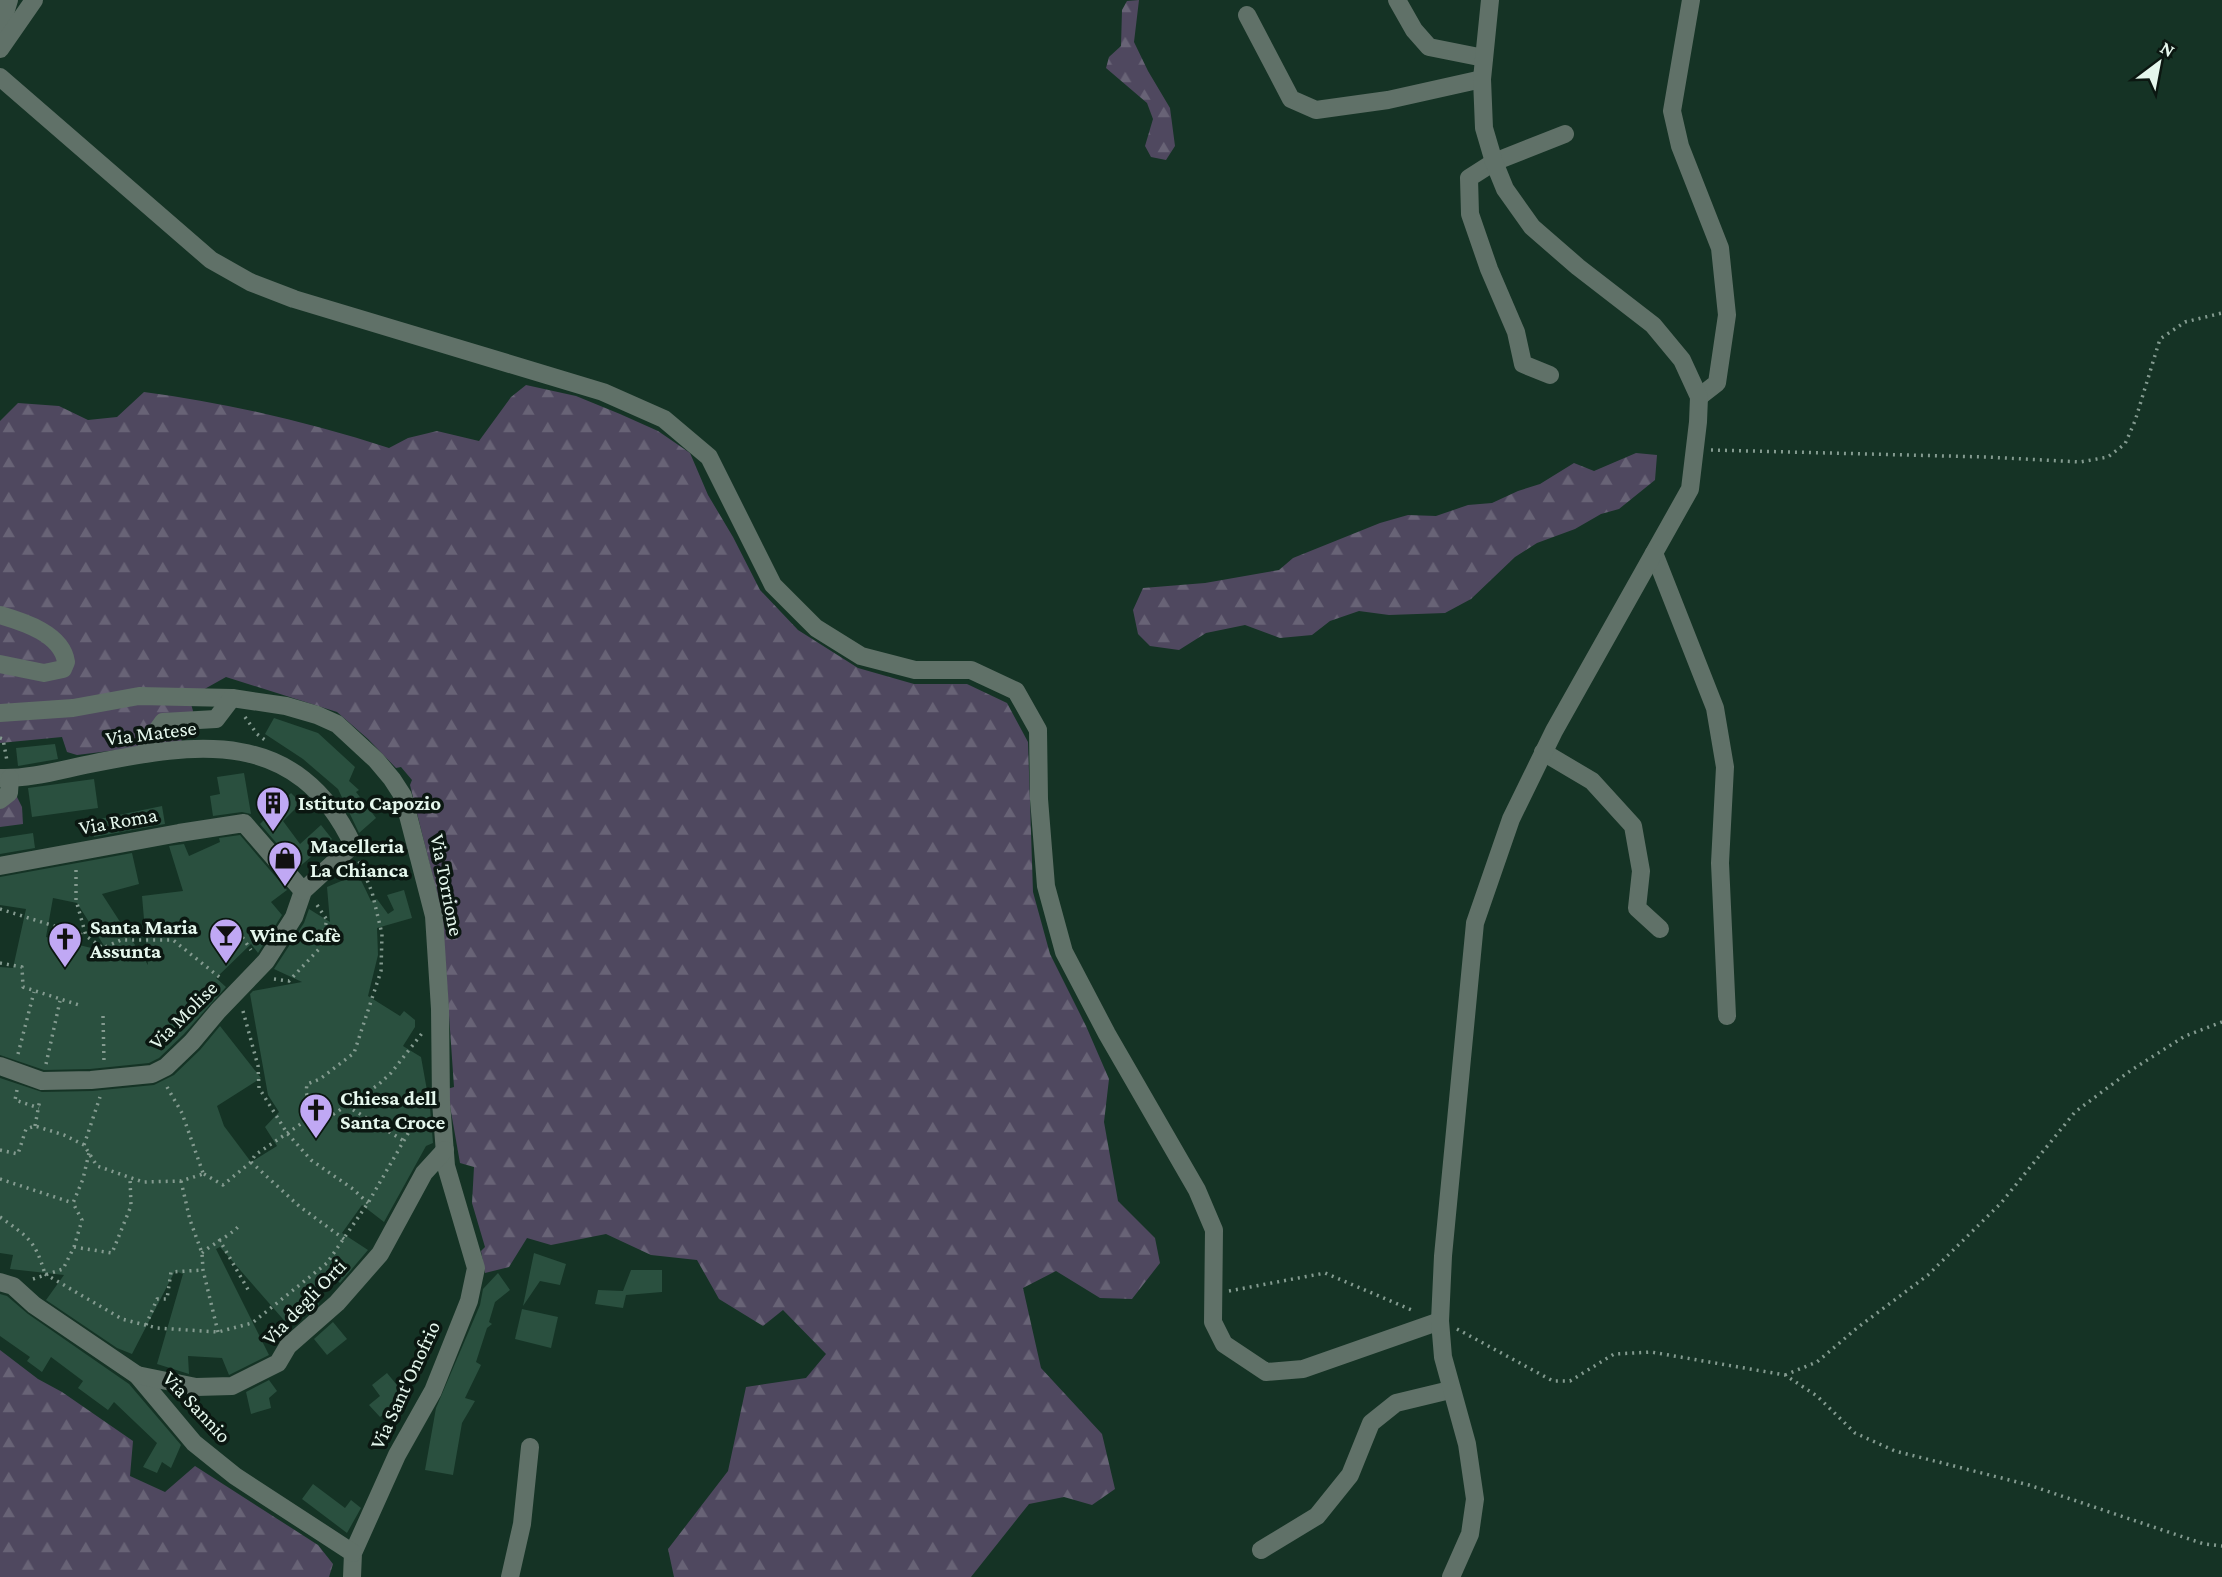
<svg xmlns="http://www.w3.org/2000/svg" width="2222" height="1577" viewBox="0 0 2222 1577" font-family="'Crimson Pro',serif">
	<defs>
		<pattern id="forest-firs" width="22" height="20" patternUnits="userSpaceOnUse" patternTransform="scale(1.75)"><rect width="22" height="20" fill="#4f485f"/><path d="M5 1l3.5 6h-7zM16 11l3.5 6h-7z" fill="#686376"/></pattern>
	</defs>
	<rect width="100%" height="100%" fill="#153325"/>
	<!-- forest -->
	<g fill="url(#forest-firs)">
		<polygon points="1139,0 1134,42 1148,71 1170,108 1175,146 1166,160 1151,157 1145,146 1153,119 1147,103 1106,68 1109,57 1121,46 1122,10 1127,1"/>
		<path d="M526,385l50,11 44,18 38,17 32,22 18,42 25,42 27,53 38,40 60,38 56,16h53l40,19 21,39 5,150 17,62 36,72 23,53 -5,43 14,79 37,37 5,25 -28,36 -32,-1 -44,-27 -33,17 18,80 61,66 13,55 -23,16 -28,-8 -35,7 -58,73h-297l-6,-28 60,-78 18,-84 60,-9 20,-24 -43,-44 -20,16 -44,-27 -22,-39 -46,-5 -45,-21 -55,11 -24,-7 -18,29 -24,6 -4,-22 4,-4 -13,-44 2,-36 -14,-4 -13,-74 7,-2 -12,-173 -32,-129 2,-5 -11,-13 -5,1 -28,-29 -31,-27 -111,-35 -25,14 -13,2 5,18 -12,31 -104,13 -10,-3 -5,-15 -62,6v-322l18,-18 41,3 29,14 29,-3 27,-25c83,11 165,30 245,56l19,-10 29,-7 42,10 32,-44z"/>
		<polygon points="1636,453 1657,455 1655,480 1619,509 1601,514 1575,529 1537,543 1515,557 1471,599 1445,613 1389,615 1359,611 1330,621 1312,635 1280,638 1245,625 1206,633 1179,650 1150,646 1138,634 1133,610 1143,588 1205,583 1279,570 1293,558 1380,523 1408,515 1436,516 1468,505 1492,503 1518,491 1540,484 1574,463 1594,471"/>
		<polygon points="0,793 16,795 22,807 23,824 0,827"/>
		<polygon points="0,1350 38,1379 62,1392 133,1441 130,1476 165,1492 195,1466 318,1545 333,1564 329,1577 0,1577"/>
	</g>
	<!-- building -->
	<g fill="#2a503f" fill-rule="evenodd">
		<polygon points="274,718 318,733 355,767 349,781 359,790 356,792 376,818 359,833 338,789 303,759 265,734"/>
		<polygon points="55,744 58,759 18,766 16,748"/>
		<polygon points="244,773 251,814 242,812 213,816 210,796 220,794 217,777"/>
		<polygon points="94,779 98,808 32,817 28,788"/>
		<polygon points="291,793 301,803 283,821 300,844 321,825 332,839 298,868 260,824"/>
		<polygon points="162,806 165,824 94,837 90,821"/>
		<polygon points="33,833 35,848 0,854 0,838"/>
		<path d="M240,835l47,55 -16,12 11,13 -24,38 -7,-9 -35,34 10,9 -42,47 -25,24 -10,5 -59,6 -46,1 -44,-15v-88l13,1 13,-59 -26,-4v-28l132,-24 7,31 -37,10 46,71 -6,-69 41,-5 -14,-45 15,-2 5,12 31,-14 -1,-4zM53,898l24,5 31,49 -62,-15z"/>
		<polygon points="358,874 371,901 377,899 388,914 394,910 387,895 404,890 412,918 377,928 378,955 368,996 400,1016 404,1011 415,1020 415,1027 403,1046 421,1057 430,1107 433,1143 426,1146 384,1222 362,1205 342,1233 368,1250 340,1283 335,1279 315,1299 319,1304 299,1321 297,1318 289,1326 220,1247 216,1249 269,1355 229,1375 222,1358 188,1356 189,1374 157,1364 183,1274 175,1271 132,1354 117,1348 46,1300 64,1275 10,1269 13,1255 0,1253 0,1078 42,1092 92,1091 154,1085 174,1075 200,1050 220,1026 261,1078 217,1106 224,1126 251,1162 277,1146 265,1127 279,1112 268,1095 250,994 253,991 302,982 274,969 304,923 309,909 330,922 327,887"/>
		<polygon points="534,1253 566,1264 560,1285 540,1281 523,1306"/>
		<polygon points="631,1270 662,1270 662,1292 626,1295 623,1308 595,1304 598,1290 623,1291"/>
		<polygon points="498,1273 510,1290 495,1302 489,1322 492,1324 487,1328 476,1362 481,1365 465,1398 475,1401 462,1423 453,1475 425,1470 436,1408 480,1305 483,1289"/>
		<polygon points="0,1294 7,1296 28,1314 129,1384 181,1445 171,1468 162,1462 157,1473 143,1467 157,1443 114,1402 108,1410 78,1388 83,1381 51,1357 42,1372 27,1361 30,1357 0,1336"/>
		<polygon points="522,1309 558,1317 551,1348 515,1339"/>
		<polygon points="333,1322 347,1339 327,1355 314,1339"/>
		<polygon points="387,1373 406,1396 380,1417 369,1405 380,1396 372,1385"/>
		<polygon points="269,1380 277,1391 269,1398 271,1408 251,1414 246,1392"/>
		<polygon points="313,1484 345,1508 351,1500 361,1508 347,1533 302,1499"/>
	</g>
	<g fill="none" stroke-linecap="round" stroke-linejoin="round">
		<!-- path -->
		<g stroke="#849b90" stroke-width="3.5" stroke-dasharray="2 5" stroke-linecap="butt">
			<polyline points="1711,450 1986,457 2080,462 2108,457 2125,444 2135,421 2160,339 2185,322 2222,313"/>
			<polyline points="245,717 257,734 265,740"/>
			<polyline points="0,738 3,739 7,761"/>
			<polyline points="76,870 76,900 86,936 103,948 121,940 173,940 223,980"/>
			<polyline points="0,909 86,936"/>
			<polyline points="223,925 232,922 251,950"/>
			<polyline points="0,963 22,967 23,987 79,1005"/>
			<polyline points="274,979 289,981 319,949 327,920 317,905"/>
			<polyline points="243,1011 258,1066 259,1088 287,1133 311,1160 353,1189 368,1203"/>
			<polyline points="103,1016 104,1062"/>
			<polyline points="18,1054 34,992"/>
			<polyline points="46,1064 60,1001"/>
			<polyline points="167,1087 182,1113 203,1173"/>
			<polyline points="17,1090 15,1100 39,1108"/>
			<polyline points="347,1106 404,1141"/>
			<polyline points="314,1115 306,1092 307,1084 320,1079 354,1053 381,971 382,934 372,892 359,861"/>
			<polyline points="314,1115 326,1119 378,1085 391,1073 423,1032"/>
			<polyline points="35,1126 40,1099"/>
			<polyline points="84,1145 100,1097"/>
			<polyline points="0,1150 18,1154 26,1129 35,1126 64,1135 84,1145 97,1166 143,1182 181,1181 203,1174"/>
			<polyline points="251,1162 299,1206 344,1239"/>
			<polyline points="204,1174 223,1185 251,1162 255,1155 314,1115"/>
			<polyline points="0,1179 73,1203"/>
			<polyline points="181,1181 190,1220 202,1253 203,1270 218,1332"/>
			<path d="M0,1217c28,20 35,23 45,57"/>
			<polyline points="219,1239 250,1293"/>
			<polyline points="74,1247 112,1253 131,1206 130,1178"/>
			<path d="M202,1253c10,-9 33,-20 38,-29"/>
			<polyline points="45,1274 122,1319 157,1328 218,1332 252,1323 327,1263 368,1203 414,1123 413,1120"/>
			<polyline points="33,1279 63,1269 74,1247 82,1220 73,1203 83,1179 89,1153"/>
			<polyline points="1229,1291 1325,1273 1414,1311"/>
			<polyline points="146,1325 157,1299 167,1299 171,1272 203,1270"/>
			<polyline points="1457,1329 1553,1381 1570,1381 1614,1354 1651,1352 1785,1375 1817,1396 1855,1433 1895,1451 2029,1485 2204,1544 2222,1546"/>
			<polyline points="1785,1375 1817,1362 1857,1328 1928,1275 2001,1203 2075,1112 2130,1071 2185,1036 2222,1022"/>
		</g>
		<!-- minor -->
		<g stroke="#607168" stroke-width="18">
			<polyline points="1397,0 1414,30 1429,47 1484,58"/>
			<polyline points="1691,0 1672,111 1680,146 1720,248 1727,315 1717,383 1699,397"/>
			<polyline points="1247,15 1291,99 1316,110 1388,100 1482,79"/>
			<polyline points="0,30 9,0"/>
			<polyline points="0,49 34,0"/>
			<polyline points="0,77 211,260 250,282 294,299 603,392 664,419 709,457 773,585 816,628 861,656 915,670 971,670 1016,691 1038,730 1039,799 1046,886 1064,952 1107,1034 1197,1190 1214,1230 1213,1322 1224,1344 1266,1372 1303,1369 1440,1321"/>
			<polyline points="1550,375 1523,364 1516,332 1489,269 1470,214 1469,178 1494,162 1565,134"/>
			<polyline points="1654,553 1715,708 1725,767 1720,863 1727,1016"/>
			<path d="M0,615c24,7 62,19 66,47l-3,7 -19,4 -44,-9"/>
			<polyline points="0,713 73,708 139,696 232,698 286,706 317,715 337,724 376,760 392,779 403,796 434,916 440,1009 441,1102 446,1166 476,1268 469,1301 433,1391 397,1455 353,1553 352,1577"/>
			<polyline points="1543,752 1592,781 1633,826 1641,871 1637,908 1660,929"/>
			<polyline points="145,753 148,743 163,722 216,719 232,698"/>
			<path d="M0,778c30,1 60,-8 90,-14 108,-22 207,-37 263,81l-50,46 -9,26 -28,44 -48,50 -26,31 -26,25 -14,7 -61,6 -49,1 -42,-15"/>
			<polyline points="0,800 9,793 10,778"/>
			<polyline points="0,866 179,833 244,823 303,891"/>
			<polyline points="0,1282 13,1286 34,1305 137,1375 194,1443 235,1476 353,1553"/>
			<polyline points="137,1375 196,1387 232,1386 278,1363 288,1346 337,1303 380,1254 424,1173 445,1150"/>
			<polyline points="1261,1550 1317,1516 1350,1475 1371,1423 1396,1403 1450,1390"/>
			<polyline points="510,1577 522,1524 530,1447"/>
			<polyline points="1451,1577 1470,1534 1475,1499 1467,1444 1443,1357 1440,1321 1443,1256 1475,923 1511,819 1554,731 1690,489 1698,422 1699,397 1682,360 1653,325 1578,267 1532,227 1505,189 1494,162 1484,128 1482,79 1490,0"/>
		</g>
	</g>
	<!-- icons -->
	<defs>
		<g id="building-pin" transform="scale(1.75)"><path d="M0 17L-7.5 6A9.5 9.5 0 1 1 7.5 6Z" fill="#c0a8f4" stroke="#0b1711"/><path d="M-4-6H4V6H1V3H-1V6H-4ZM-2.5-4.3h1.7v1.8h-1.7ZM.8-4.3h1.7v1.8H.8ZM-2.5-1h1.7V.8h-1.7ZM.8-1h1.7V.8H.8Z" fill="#111"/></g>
		<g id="shop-pin" transform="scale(1.75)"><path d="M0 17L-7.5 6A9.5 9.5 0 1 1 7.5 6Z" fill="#c0a8f4" stroke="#0b1711"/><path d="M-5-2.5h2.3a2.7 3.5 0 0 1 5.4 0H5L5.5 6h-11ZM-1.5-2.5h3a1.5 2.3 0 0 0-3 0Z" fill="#111"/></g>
		<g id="bar-pin" transform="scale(1.75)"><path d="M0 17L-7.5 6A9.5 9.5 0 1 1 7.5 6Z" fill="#c0a8f4" stroke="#0b1711"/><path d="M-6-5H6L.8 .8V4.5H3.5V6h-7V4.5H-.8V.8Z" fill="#111"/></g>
		<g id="church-pin" transform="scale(1.75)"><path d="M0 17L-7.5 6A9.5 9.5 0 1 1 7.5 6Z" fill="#c0a8f4" stroke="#0b1711"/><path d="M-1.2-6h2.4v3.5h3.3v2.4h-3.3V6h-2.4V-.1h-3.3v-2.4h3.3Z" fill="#111"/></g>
	</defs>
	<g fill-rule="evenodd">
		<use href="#building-pin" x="273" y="803"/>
		<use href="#shop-pin" x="285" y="858"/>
		<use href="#bar-pin" x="226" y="935"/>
		<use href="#church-pin" x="65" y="939"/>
		<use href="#church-pin" x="316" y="1110"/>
	</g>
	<g text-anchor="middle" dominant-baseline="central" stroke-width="7" stroke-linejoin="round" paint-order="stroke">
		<!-- street labels -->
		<g font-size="21" fill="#e5f7ed" stroke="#0b1711">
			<text transform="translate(151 733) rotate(-7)">Via Matese</text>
			<text transform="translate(118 821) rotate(-10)">Via Roma</text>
			<text transform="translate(447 885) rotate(79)">Via Torrione</text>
			<text transform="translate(183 1015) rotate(-45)">Via Molise</text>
			<text transform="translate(304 1302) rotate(-46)">Via degli Orti</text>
			<text transform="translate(405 1385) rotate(-65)">Via Sant'Onofrio</text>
			<text transform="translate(197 1407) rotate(47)">Via Sannio</text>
		</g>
		<!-- poi labels -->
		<g font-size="21" font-weight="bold" fill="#e5f7ed" stroke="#0b1711" text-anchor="start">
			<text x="298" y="803">Istituto Capozio</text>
			<text x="310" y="846">Macelleria<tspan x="310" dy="24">La Chianca</tspan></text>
			<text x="90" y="927">Santa Maria<tspan x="90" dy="24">Assunta</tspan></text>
			<text x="250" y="935">Wine Cafè</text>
			<text x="340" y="1098">Chiesa dell<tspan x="340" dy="24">Santa Croce</tspan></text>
		</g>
	</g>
	<!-- north arrow -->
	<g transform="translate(2159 63) rotate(32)" stroke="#0b1711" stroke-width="5" paint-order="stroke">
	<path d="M0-5L12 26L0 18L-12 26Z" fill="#e5f7ed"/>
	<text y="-10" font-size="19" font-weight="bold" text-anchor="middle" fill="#e5f7ed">N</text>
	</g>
</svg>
